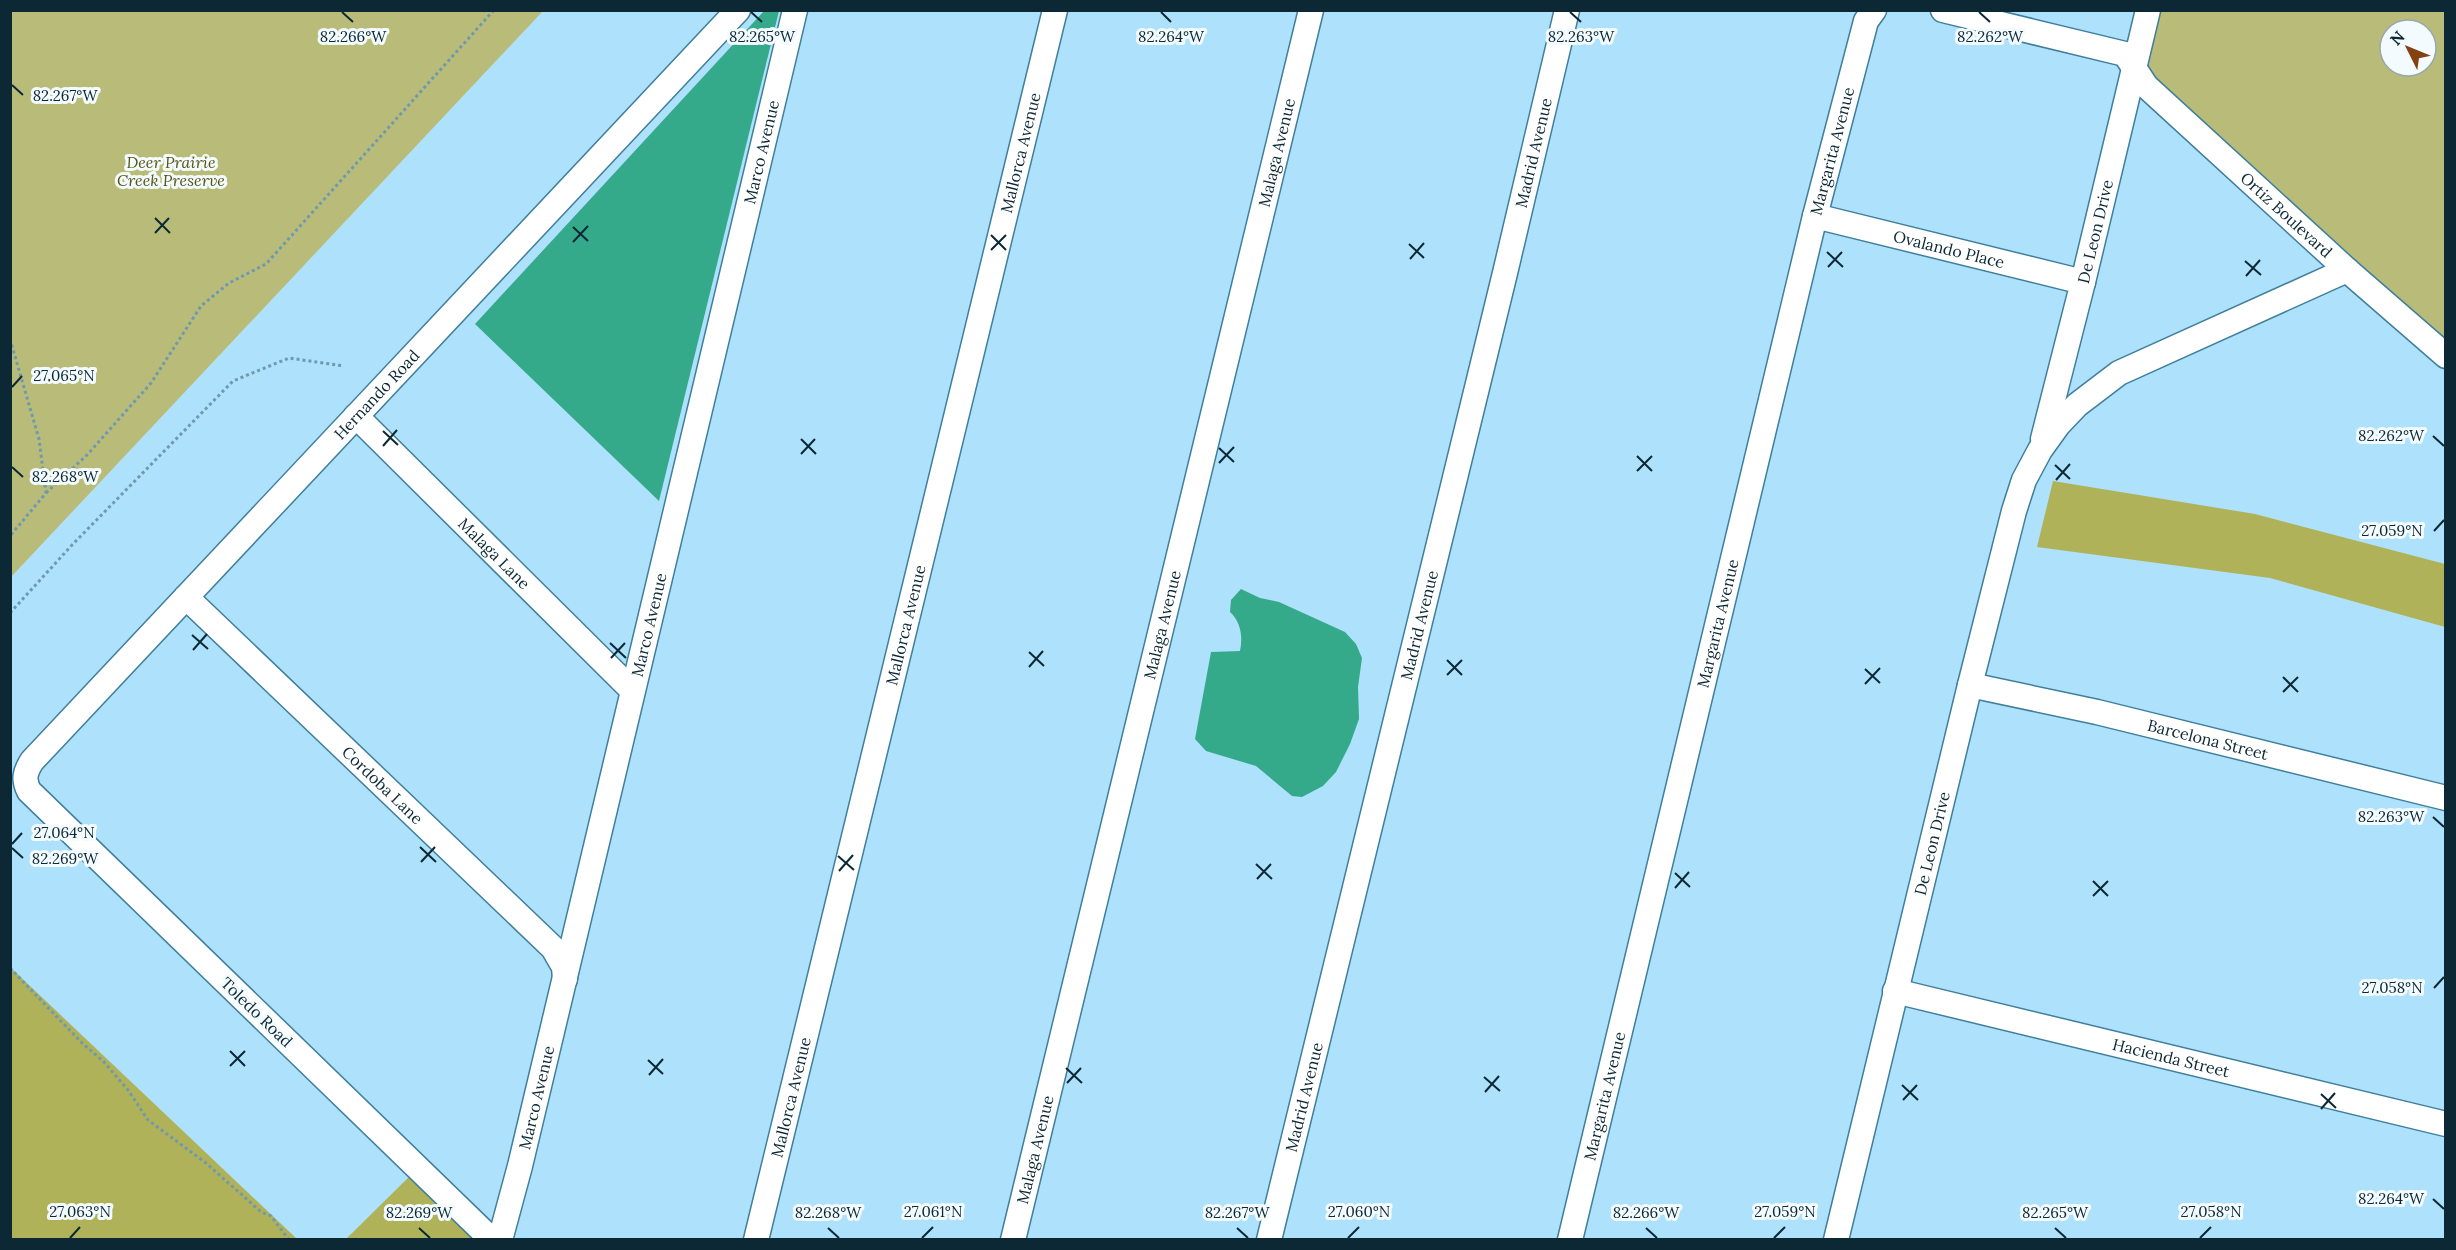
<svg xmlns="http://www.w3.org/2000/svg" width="2456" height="1250" viewBox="0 0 2456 1250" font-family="Lora,serif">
	<rect width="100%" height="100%" fill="#aee1fb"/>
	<!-- green -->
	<g fill="#b9bc78" fill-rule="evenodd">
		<polygon points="11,10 543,11 11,577 10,11"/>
		<path d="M2159,11h286v332l-90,-79 -4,-8 -3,2 -194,-178 -9,-13zM2390,30h36v36h-36z"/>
	</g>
	<!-- forest -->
	<g fill="#afb258">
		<polygon points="2053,481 2255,514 2445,564 2445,627 2270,578 2037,547"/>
		<polygon points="11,968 297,1239 11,1239"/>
		<polygon points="411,1175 478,1240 345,1240"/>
	</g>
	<!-- water -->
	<g fill="#35aa8a">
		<polygon points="764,11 779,11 659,501 475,324"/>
		<path d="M1241,589l19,9 19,4 66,30 11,12 6,14 -4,29 1,32 -9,25 -14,28 -13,14 -21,11 -10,-1 -36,-30 -50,-15 -11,-12 16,-87 29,-1c3,-14 1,-29 -10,-39l1,-12z"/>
	</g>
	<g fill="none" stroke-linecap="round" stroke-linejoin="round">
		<!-- minor casing -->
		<g stroke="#3f7f9c" stroke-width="27">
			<g id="minor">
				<path id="s1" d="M1943,10l182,44 21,32 201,184 99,86"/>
				<path id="s2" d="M1815,216l268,66"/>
				<path id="s3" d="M356,416l276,274"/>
				<path id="s4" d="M2043,439l40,-157 65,-272"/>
				<path id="s5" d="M186,597l367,351 11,19 1,12"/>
				<path id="s6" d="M1970,685l127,27 349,86"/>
				<path id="s7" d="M1895,991l551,133"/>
				<path id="s8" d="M492,1240l-463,-449c-6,-12 -4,-19 3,-30l706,-751"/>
				<path id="s9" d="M500,1240l20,-74 275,-1156"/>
				<path id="s10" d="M756,1240l299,-1230"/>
				<path id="s11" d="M1013,1240l298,-1230"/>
				<path id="s12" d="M1269,1240l236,-967 62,-263"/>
				<path id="s13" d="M1570,1240l245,-1024 51,-195 8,-11"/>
				<path id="s14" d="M1836,1240l134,-555 44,-174 10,-31 16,-30 18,-25 19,-20 42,-32 228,-103"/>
			</g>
		</g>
		<!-- path -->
		<g stroke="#6f99ae" stroke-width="3" stroke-dasharray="3 3" stroke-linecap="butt">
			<polyline points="10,339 39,439 46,493 10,536"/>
			<polyline points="46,493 87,455 151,383 201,306 229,283 266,264 494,10"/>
			<polyline points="10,613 72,545 233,381 289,358 344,366"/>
			<polyline points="10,968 82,1043 103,1061 128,1090 148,1120 206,1163 261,1212 271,1216 289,1240"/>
		</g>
		<!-- minor -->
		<use href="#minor" stroke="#fff" stroke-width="24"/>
	</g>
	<!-- ticks -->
	<path fill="none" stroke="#0c2834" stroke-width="2" d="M342,12l11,10M751,12l11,10M1161,12l10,10M1570,12l11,10M1979,12l11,10M12,85l11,10M155,218l15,15M573,227l15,14M155,233l14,-15M991,235l15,15M573,242l15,-16M1409,244l15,14M991,250l15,-15M1827,252l16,15M1410,259l14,-16M2245,261l16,14M1828,267l14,-15M2246,276l14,-16M12,387l10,-11M383,431l15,14M2433,436l11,10M801,439l15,15M383,446l14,-16M1219,448l15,14M801,454l14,-15M1637,456l15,15M1219,463l15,-16M2055,465l15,14M12,467l11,10M1637,471l15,-15M2056,480l14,-16M2434,531l10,-11M192,635l16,14M610,643l16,15M193,650l14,-16M1029,652l15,14M611,658l14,-15M1447,660l15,15M1029,667l14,-16M1865,669l15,14M1447,675l15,-15M2283,677l15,15M1865,684l15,-16M2283,692l15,-15M2433,817l11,10M12,844l10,-11M420,847l16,15M12,848l11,10M838,856l16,14M421,862l14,-15M1256,864l16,15M839,871l14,-16M1675,873l15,14M1257,879l14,-15M2093,881l15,15M1675,888l14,-16M2093,896l15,-15M2434,988l10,-11M230,1051l15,15M648,1060l15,14M230,1066l15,-15M1066,1068l16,15M649,1075l14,-16M1484,1077l16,14M1067,1083l14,-15M1902,1085l16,15M1485,1092l14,-16M2321,1094l15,14M1903,1100l14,-15M2321,1109l14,-16M2433,1199l11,10M419,1228l11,10M828,1228l11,10M1237,1228l11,10M1646,1228l11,10M2055,1228l11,10M70,1238l10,-11M922,1238l11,-11M1348,1238l11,-11M1774,1238l11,-11M2200,1238l11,-11"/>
	<g text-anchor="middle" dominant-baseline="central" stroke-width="6" stroke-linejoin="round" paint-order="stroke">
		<!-- street labels -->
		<g font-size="16" fill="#0c2834" stroke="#f4fbfe">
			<text stroke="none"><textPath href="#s13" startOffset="1120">Margarita Avenue</textPath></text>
			<text stroke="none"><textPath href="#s9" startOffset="1119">Marco Avenue</textPath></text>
			<text stroke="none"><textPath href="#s10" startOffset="1119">Mallorca Avenue</textPath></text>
			<text stroke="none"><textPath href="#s11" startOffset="1119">Malaga Avenue</textPath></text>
			<text stroke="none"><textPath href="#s12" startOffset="1119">Madrid Avenue</textPath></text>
			<text stroke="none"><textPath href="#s1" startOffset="416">Ortiz Boulevard</textPath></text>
			<text stroke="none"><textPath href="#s4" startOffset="214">De Leon Drive</textPath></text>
			<text stroke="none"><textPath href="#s2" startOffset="138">Ovalando Place</textPath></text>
			<text stroke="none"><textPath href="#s8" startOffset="1180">Hernando Road</textPath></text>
			<text stroke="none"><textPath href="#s3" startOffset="195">Malaga Lane</textPath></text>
			<text stroke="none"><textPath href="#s13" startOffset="634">Margarita Avenue</textPath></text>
			<text stroke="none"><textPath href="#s9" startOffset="633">Marco Avenue</textPath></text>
			<text stroke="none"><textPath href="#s10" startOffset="633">Mallorca Avenue</textPath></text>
			<text stroke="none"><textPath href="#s11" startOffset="633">Malaga Avenue</textPath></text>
			<text stroke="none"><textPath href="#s12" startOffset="633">Madrid Avenue</textPath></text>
			<text stroke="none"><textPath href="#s6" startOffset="244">Barcelona Street</textPath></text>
			<text stroke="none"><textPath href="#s5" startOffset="272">Cordoba Lane</textPath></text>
			<text stroke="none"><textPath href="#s14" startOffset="408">De Leon Drive</textPath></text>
			<text transform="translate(257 1012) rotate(44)">Toledo Road</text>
			<text stroke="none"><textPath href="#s7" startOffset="284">Hacienda Street</textPath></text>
			<text stroke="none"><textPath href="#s13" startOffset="148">Margarita Avenue</textPath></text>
			<text stroke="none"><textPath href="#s10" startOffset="147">Mallorca Avenue</textPath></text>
			<text stroke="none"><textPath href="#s12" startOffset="147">Madrid Avenue</textPath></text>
			<text stroke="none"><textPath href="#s9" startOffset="147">Marco Avenue</textPath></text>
			<text stroke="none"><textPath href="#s11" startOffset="93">Malaga Avenue</textPath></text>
		</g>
		<!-- park labels -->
		<g font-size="16" font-style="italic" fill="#565714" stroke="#f4fbfe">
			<text x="171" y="162">Deer Prairie<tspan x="171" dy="18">Creek Preserve</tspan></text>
		</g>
	</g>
	<g font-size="15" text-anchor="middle" fill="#0c2834" stroke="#f4fbfe" stroke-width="6" stroke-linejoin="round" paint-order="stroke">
		<text x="353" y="42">82.266°W</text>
		<text x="762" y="42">82.265°W</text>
		<text x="1171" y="42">82.264°W</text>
		<text x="1581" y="42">82.263°W</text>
		<text x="1990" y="42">82.262°W</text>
		<text x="65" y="101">82.267°W</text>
		<text x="64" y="381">27.065°N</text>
		<text x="2391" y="441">82.262°W</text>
		<text x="65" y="482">82.268°W</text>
		<text x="2392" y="536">27.059°N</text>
		<text x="2391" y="822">82.263°W</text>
		<text x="64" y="838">27.064°N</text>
		<text x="65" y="864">82.269°W</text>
		<text x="2392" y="993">27.058°N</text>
		<text x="2391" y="1204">82.264°W</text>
		<text x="80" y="1217">27.063°N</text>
		<text x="933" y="1217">27.061°N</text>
		<text x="1359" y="1217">27.060°N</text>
		<text x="1785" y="1217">27.059°N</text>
		<text x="2211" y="1217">27.058°N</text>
		<text x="419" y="1218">82.269°W</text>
		<text x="828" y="1218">82.268°W</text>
		<text x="1237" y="1218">82.267°W</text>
		<text x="1646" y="1218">82.266°W</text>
		<text x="2055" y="1218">82.265°W</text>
	</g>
	<!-- border -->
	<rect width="2456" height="1250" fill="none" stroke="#0c2834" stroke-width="24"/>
	<!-- north arrow -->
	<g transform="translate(2408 48) rotate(313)"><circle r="28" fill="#f4fbfe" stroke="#97a7ad" stroke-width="1.5"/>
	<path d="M0-4.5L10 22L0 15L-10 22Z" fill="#844112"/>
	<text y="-9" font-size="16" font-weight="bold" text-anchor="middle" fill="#0c2834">N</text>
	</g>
</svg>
